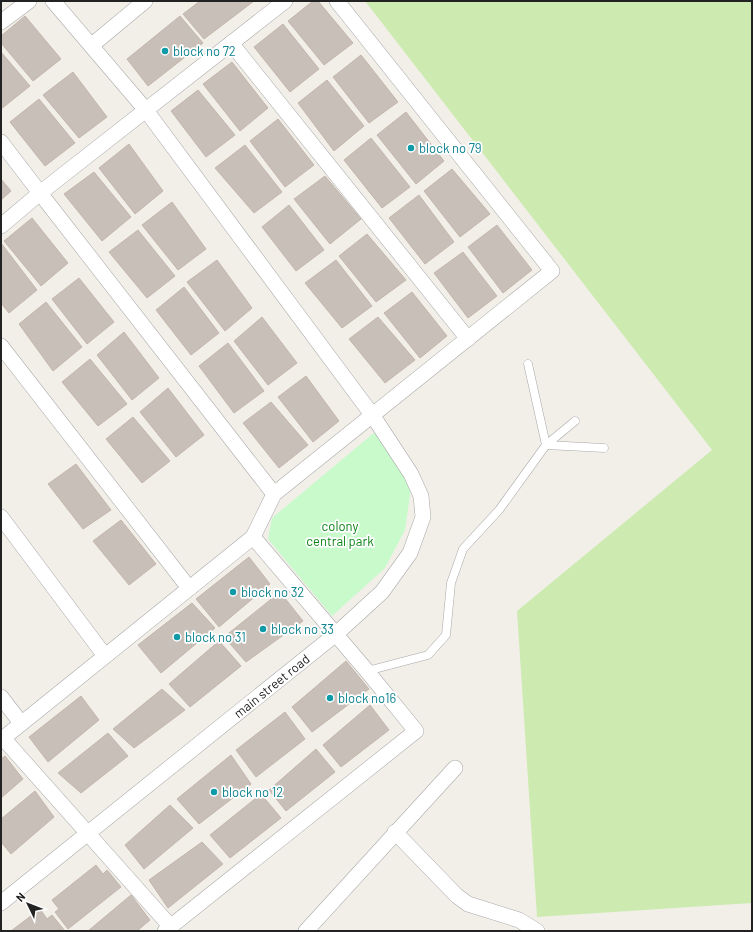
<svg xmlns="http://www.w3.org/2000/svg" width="753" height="932" viewBox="0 0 753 932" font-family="Barlow,sans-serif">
	<rect width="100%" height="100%" fill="#f2efe9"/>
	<!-- grass -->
	<polygon fill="#cdebb0" points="365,1 752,1 752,903 537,917 517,611 712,450"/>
	<!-- park -->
	<polygon fill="#c8facc" points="375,432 411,488 405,530 385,568 332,616 268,539 272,518"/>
	<!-- building -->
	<g fill="#c7bfb8" stroke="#c4b6ab">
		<polygon points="200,1 254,1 204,39 183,14"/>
		<polygon points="313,1 318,1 353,43 324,65 288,21"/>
		<polygon points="25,16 61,59 33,81 1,43 1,36"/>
		<polygon points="180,16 203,43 148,86 127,59"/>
		<polygon points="283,24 319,69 290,92 254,47"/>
		<polygon points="1,52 30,86 1,109"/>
		<polygon points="361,55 398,102 369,123 333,77"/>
		<polygon points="232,62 268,108 240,131 203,84"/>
		<polygon points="73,72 107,117 79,138 43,95"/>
		<polygon points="327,80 364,126 334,151 298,103"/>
		<polygon points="198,90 235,135 206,157 171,111"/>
		<polygon points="39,99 75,143 45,166 10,122"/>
		<polygon points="406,112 444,161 416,184 377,135"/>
		<polygon points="278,119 314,165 285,187 250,141"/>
		<polygon points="371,138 410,187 382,208 344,160"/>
		<polygon points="129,144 163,191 135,214 99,168"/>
		<polygon points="245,145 282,192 254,213 215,168"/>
		<polygon points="452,169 490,214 460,237 424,191"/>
		<polygon points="94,172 131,217 102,241 64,194"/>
		<polygon points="325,176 361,219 330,244 294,199"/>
		<polygon points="1,179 11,191 1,200"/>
		<polygon points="419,195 454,242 425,264 389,218"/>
		<polygon points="172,202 206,249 178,270 142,225"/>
		<polygon points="289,205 324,250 296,271 262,227"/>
		<polygon points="32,218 68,263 41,286 4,241"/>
		<polygon points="497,225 532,270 503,293 468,247"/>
		<polygon points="138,230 175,276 147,298 109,252"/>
		<polygon points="367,234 406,280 376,302 339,256"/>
		<polygon points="1,243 37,290 9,313 1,303"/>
		<polygon points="463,252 497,296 468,318 434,273"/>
		<polygon points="217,260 252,308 225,331 187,282"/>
		<polygon points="336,260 372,306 342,328 305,283"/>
		<polygon points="79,278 114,322 87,344 52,299"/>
		<polygon points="184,287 219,333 191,355 156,310"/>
		<polygon points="412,292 447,336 420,358 384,313"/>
		<polygon points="46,302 82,347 53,371 19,324"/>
		<polygon points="262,317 297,363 268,385 234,341"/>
		<polygon points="378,317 415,360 385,383 349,339"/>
		<polygon points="124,332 159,378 132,400 97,355"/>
		<polygon points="228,343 264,391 234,413 199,366"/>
		<polygon points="90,359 127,404 98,426 62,382"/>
		<polygon points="306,376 339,421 313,442 278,397"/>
		<polygon points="168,388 204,435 176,457 140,412"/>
		<polygon points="271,402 308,445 279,468 243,423"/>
		<polygon points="133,417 170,461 142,483 106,439"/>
		<polygon points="76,464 111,510 83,529 48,484"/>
		<polygon points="121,520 156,564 129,585 93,541"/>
		<polygon points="249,557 270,584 219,627 196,599"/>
		<polygon points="280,592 303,621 246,662 224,637"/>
		<polygon points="192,603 215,628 161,673 138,645"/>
		<polygon points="219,641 241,666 190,707 169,684"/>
		<polygon points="346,661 369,689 312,732 292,707"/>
		<polygon points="162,689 185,710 134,748 113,729"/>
		<polygon points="81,696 99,720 48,762 29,737"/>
		<polygon points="370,705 389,730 341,767 323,745"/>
		<polygon points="285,712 305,739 256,777 236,750"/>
		<polygon points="108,733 128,756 81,793 58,773"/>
		<polygon points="316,749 335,772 286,811 269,790"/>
		<polygon points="231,755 251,784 199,824 177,799"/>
		<polygon points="5,756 23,779 1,798 1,759"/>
		<polygon points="35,791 54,817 11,854 1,842 1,819"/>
		<polygon points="261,794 281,818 230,858 210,835"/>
		<polygon points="170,805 193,828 144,869 125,845"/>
		<polygon points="202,842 223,864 168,908 149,880"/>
		<polygon points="96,865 103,874 107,870 121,887 68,929 55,912 59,909 52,900"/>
		<polygon points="131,895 150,920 137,931 88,931"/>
		<polygon points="40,909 47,919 52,915 65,931 11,931"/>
	</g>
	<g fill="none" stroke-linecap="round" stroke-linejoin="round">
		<!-- service casing -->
		<g stroke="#a9a9a9" stroke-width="9">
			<g id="service">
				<polyline points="528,364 546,445"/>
				<polyline points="546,445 604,448"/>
				<polyline points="367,671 428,655 446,635 451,583 463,549 499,510 546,445 575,421"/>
			</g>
		</g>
		<!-- minor casing -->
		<g stroke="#a9a9a9" stroke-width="16">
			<g id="minor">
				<polyline points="1,22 29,1"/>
				<polyline points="231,43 468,339"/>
				<polyline points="92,45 145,1"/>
				<polyline points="1,142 40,193 1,226"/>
				<polyline points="1,346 189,588"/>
				<polyline points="274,494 40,193 285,1"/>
				<polyline points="1,517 105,656"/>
				<polyline points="253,537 274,494 552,271 337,1"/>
				<polyline points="1,697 21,723"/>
				<polyline points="3,738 171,927"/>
				<polyline points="1,740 253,537 367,671 416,731 165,931"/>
				<polyline points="395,832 457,896 468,904 519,920 537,931"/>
				<path id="s1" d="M1,903l335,-269 46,-42 28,-39 13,-36 -2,-21 -10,-22 -38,-58 -228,-307 -92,-108"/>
				<polyline points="306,931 455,768"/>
			</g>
		</g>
		<!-- service -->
		<use href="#service" stroke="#fff" stroke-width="8"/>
		<!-- minor -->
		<use href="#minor" stroke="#fff" stroke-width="15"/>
	</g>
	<!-- markers -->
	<g fill="#0f9aa8" stroke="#fff" stroke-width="1.5">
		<circle cx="165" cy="51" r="4"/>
		<circle cx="411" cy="148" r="4"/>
		<circle cx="233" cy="592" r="4"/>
		<circle cx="263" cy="629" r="4"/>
		<circle cx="177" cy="637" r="4"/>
		<circle cx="330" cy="698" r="4"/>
		<circle cx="214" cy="792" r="4"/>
	</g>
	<g text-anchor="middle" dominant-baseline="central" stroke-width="3.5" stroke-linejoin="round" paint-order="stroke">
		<!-- culture labels -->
		<g font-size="13" fill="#0d838f" stroke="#fff" text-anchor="start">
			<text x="173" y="51">block no 72</text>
			<text x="419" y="148">block no 79</text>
			<text x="241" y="592">block no 32</text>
			<text x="271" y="629">block no 33</text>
			<text x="185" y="637">block no 31</text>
			<text x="338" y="698">block no16</text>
			<text x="222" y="792">block no 12</text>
		</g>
		<!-- park labels -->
		<g font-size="13" fill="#0c8416" stroke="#fff">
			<text x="340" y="526">colony<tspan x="340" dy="15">central park</tspan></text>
		</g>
		<!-- street labels -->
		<g font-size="13" fill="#222" stroke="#fff">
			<text stroke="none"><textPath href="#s1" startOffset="347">main street road</textPath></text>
		</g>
	</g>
	<!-- border -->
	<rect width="753" height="932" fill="none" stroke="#222222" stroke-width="4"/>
	<!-- north arrow -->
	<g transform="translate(28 904) rotate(313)" stroke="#ffffff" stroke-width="3" paint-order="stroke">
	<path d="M0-3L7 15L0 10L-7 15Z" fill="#222222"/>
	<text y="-6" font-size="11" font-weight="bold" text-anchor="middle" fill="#222222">N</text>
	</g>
</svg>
